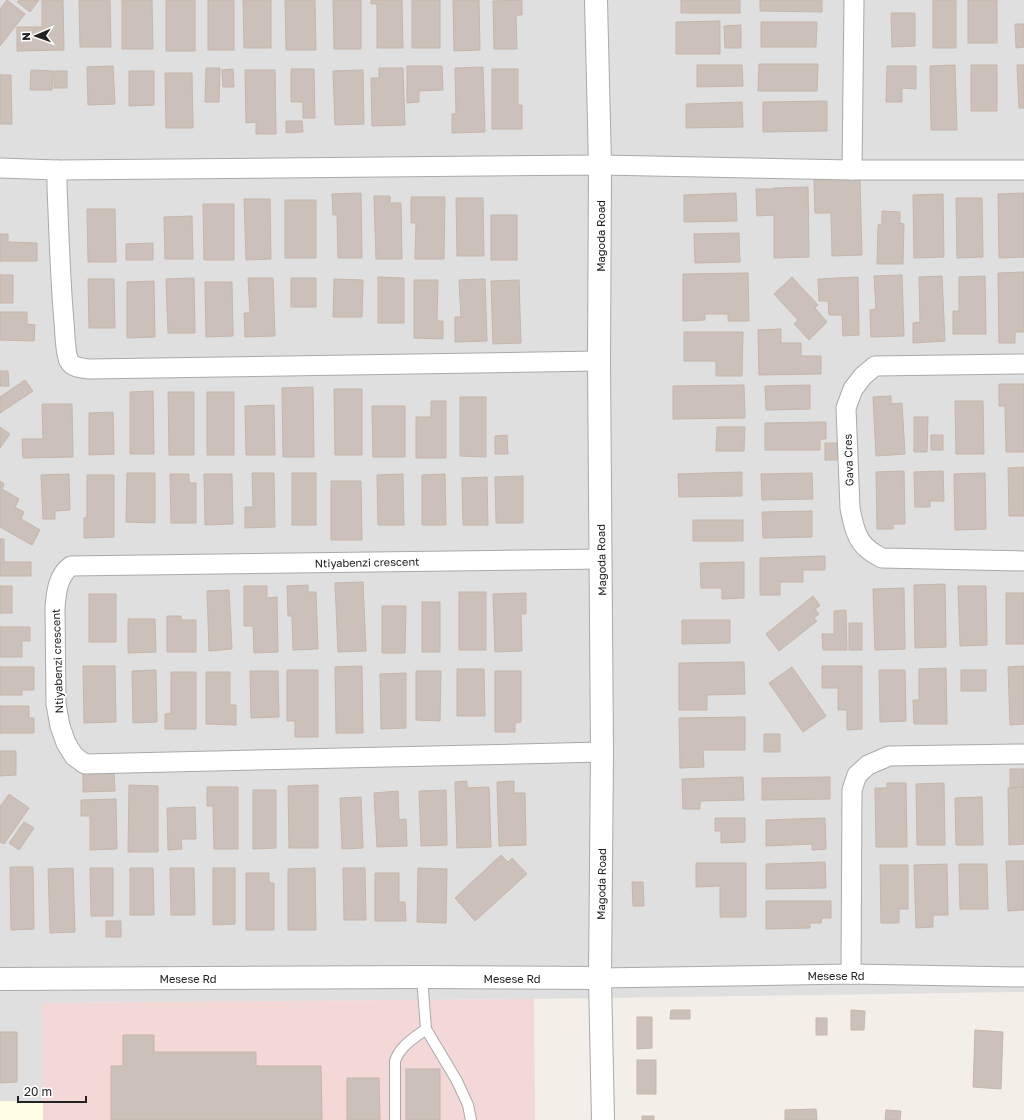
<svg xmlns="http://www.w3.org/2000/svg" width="1024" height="1120" viewBox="0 0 1024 1120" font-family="'Golos Text',sans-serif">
	<rect width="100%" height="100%" fill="#f3efe8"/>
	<!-- residential -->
	<polygon fill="#e0dfdf" points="0,0 1024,0 1024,992 534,999 42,1003 43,1101 0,1101"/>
	<!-- commercial -->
	<polygon fill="#f4d7d7" points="534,999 535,1120 43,1120 42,1003"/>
	<!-- education -->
	<rect fill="#fffee5" x="0" y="1101" width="43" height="19"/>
	<!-- building -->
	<g fill="#cbc1ba" stroke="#c6b5a9">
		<polygon points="7,0 25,14 0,46 0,9"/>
		<polygon points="19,0 39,0 30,12 17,2"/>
		<polygon points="42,0 63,0 64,50 17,51 17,27 42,27"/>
		<polygon points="79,0 110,0 111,47 80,47"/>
		<polygon points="122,0 152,0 153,49 122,49"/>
		<rect x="166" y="0" width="29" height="51"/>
		<rect x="208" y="0" width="26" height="50"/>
		<polygon points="243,0 271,0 271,48 244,48"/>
		<polygon points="285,0 315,0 316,50 286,50"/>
		<polygon points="333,0 361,0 361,49 334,49"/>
		<polygon points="371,0 402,0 403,48 377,48 377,4 371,4"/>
		<rect x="412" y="0" width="28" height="48"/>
		<polygon points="453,0 479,0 480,50 454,51"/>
		<polygon points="522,0 522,15 516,15 517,49 494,49 493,1"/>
		<rect x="681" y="0" width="59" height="13"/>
		<polygon points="760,0 822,0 822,12 760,11"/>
		<rect x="933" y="0" width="23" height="48"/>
		<rect x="968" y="0" width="29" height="43"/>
		<polygon points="891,13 915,13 915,46 892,47"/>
		<polygon points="720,21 720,54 676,54 676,22"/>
		<polygon points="761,22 817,22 816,47 761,47"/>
		<polygon points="1015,24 1024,24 1024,47 1016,48"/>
		<polygon points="741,25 741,48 725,48 724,26"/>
		<polygon points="759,64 818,64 817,91 758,91"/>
		<polygon points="697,65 742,65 743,86 697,87"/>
		<polygon points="955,65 957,130 931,130 930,66"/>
		<rect x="971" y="65" width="26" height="46"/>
		<polygon points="1017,65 1024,65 1024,108 1019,108"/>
		<polygon points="113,66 115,104 88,105 87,67"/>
		<polygon points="407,66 442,66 443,90 419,91 419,102 407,103"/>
		<polygon points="887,66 916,66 916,89 902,88 902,102 886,102"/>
		<polygon points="483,67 485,132 452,133 452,114 456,114 455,68"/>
		<polygon points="206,68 220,68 219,102 205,102"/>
		<polygon points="379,68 403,68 405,125 372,126 371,78 379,78"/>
		<polygon points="233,69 234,87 223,87 222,70"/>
		<polygon points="291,69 314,69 315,118 303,118 303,102 291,102"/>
		<polygon points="492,69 518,69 518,105 522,105 522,129 492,129"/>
		<polygon points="31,70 53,71 52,90 30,90"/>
		<polygon points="245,70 275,70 276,134 256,134 256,122 246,123"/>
		<polygon points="363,70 364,124 335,125 333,71"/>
		<rect x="54" y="71" width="13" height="17"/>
		<polygon points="129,71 154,71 154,105 129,106"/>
		<polygon points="165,73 192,73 193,128 166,128"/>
		<polygon points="0,75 11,75 12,124 0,124"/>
		<polygon points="827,101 827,131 763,132 763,102"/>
		<polygon points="742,102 743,127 686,128 686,104"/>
		<polygon points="286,121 302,121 303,132 286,133"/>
		<polygon points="860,179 862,255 832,256 831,213 815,213 814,180"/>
		<polygon points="808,187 809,257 774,258 774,215 757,216 756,189 773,189 773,188"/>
		<polygon points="361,193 362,258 338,258 337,215 333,215 332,194"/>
		<polygon points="736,193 737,221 684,222 684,195"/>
		<polygon points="1024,193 1024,257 999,258 998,194"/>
		<polygon points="943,194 944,257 914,258 913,195"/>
		<polygon points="374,196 390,196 390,203 401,203 402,259 376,259"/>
		<polygon points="411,197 445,197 444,259 415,259 416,223 411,223"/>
		<polygon points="456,198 483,198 484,256 457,256"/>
		<polygon points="956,198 982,198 983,257 957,258"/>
		<polygon points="244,199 270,199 271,259 246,260"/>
		<rect x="285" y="200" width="31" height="58"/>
		<polygon points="203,204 234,204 234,260 204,260"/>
		<polygon points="87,209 115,209 116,262 88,262"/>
		<polygon points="882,211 900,212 900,223 904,224 903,264 877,264 878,225 882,224"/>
		<rect x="491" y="215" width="26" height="45"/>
		<polygon points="192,216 193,259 165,259 164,217"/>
		<polygon points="739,233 740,262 695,263 694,234"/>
		<polygon points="0,234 8,234 8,242 37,243 37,261 0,261"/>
		<polygon points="153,243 153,260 126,260 126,244"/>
		<polygon points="1024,272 1024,332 1015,332 1015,343 999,343 998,273"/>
		<polygon points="748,273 749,321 728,321 728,314 705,314 705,320 683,321 683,274"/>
		<rect x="0" y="275" width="13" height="28"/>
		<polygon points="902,275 904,336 871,337 870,310 876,309 874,276"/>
		<polygon points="942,276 945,341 913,343 913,323 920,322 919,277"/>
		<polygon points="985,276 986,334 953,334 953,311 959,311 959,277"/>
		<polygon points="378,277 404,278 404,323 378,323"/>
		<polygon points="792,277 818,305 815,308 827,322 809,340 794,324 798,320 774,294"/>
		<polygon points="858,277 859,335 843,336 842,315 829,315 828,301 819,301 818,279"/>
		<polygon points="194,278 195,333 168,333 166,279"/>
		<polygon points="248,278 273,278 275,336 245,337 244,313 250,313"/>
		<rect x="291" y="278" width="25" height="29"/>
		<polygon points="88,279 114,279 115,328 89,328"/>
		<polygon points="334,279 363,280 362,317 333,317"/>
		<polygon points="485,279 487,341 455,342 455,317 461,317 459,280"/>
		<polygon points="414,280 438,280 437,321 443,321 443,339 414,338"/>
		<polygon points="519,280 521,343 493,344 491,281"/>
		<polygon points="154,281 155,337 127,338 127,282"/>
		<polygon points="205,282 232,282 233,336 206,337"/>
		<polygon points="0,312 27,312 27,324 35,325 34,341 0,340"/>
		<polygon points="781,329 781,343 801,343 801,356 821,356 821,374 759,375 758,330"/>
		<polygon points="684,332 743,332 742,376 716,376 716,361 684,361"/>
		<polygon points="0,371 8,371 9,386 0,386"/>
		<polygon points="25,380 33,391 0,413 0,397"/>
		<polygon points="999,384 1024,384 1024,452 1006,452 1005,406 999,406"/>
		<polygon points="744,385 745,418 673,419 673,386"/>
		<polygon points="810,385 810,409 766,410 765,386"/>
		<polygon points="313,387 314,457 283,457 282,388"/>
		<polygon points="334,389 362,389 362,455 335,455"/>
		<polygon points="153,391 154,454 130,454 130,392"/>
		<polygon points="168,392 194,392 194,455 169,455"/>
		<rect x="207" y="392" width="27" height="63"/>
		<polygon points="891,396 891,404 902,403 905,454 876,456 873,397"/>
		<polygon points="460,397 486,397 486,457 460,456"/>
		<polygon points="431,401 446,401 446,458 416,458 416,417 431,417"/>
		<polygon points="955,401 983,401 984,454 956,454"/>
		<polygon points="42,404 72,404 73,457 23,458 22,439 43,439"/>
		<polygon points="274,405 275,455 246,455 245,406"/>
		<polygon points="372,406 405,406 405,457 373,457"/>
		<polygon points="113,412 114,454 89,455 89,413"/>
		<polygon points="914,417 928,417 927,452 914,452"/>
		<polygon points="826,422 826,439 820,439 820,450 765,450 765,423"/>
		<polygon points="0,427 10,434 0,448"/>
		<polygon points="717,427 745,427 744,451 716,451"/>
		<polygon points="507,435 508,454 495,454 495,436"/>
		<rect x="931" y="435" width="12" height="15"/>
		<rect x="825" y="443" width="13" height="17"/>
		<polygon points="1024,467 1024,516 1009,516 1008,468"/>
		<polygon points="904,471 905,524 893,524 893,529 877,529 876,472"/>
		<polygon points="943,471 944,501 930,501 930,507 915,507 914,472"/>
		<polygon points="742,472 742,496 679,497 678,474"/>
		<polygon points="127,473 155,473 155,523 126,522"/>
		<polygon points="252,473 274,473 275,527 245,528 245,507 253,507"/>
		<rect x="292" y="473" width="24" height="52"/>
		<polygon points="812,473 813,499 762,500 761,474"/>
		<polygon points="985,473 986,529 955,530 954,474"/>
		<polygon points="69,474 70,510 55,511 55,519 43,519 41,475"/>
		<polygon points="170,474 189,474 189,483 196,483 196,523 171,523"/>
		<polygon points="204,474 232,474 233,524 205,525"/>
		<polygon points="403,474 404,525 378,525 377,475"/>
		<polygon points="445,474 446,525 422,525 422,475"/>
		<polygon points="87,475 114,475 114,537 84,538 84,518 87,517"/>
		<polygon points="523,476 523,523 496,523 495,477"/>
		<polygon points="487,477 488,525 463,525 462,478"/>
		<polygon points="0,481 4,484 2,489 19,499 15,507 24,512 21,519 40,530 32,545 0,527"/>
		<polygon points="331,481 361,481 362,540 331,540"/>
		<polygon points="812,511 812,537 763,538 762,512"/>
		<rect x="693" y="520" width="50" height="21"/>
		<polygon points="0,539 4,539 4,562 31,562 31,576 0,576"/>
		<polygon points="825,556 825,570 803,570 803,582 780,582 780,595 760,595 760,558"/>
		<polygon points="744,562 744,598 722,599 722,588 701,588 700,563"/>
		<polygon points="363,582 366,651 338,652 335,583"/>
		<polygon points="945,584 946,647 915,648 914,585"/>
		<polygon points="308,585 308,592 316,592 318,649 293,650 292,616 288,616 287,586"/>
		<rect x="0" y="586" width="12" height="27"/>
		<polygon points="244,586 267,586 267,598 277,597 278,652 254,653 253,626 244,626"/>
		<polygon points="958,586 986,586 987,645 960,646"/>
		<polygon points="904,588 905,649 875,650 873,589"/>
		<polygon points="229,590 232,649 209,651 207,591"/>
		<rect x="459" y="592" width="27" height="58"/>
		<polygon points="526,593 526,614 521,614 522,651 495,652 493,594"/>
		<rect x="1006" y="593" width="18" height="51"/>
		<rect x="89" y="594" width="27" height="48"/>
		<polygon points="813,596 820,606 815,609 819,614 814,618 817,621 779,651 766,634"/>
		<rect x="422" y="602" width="18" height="50"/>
		<polygon points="382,606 406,606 405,653 382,653"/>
		<polygon points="846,610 847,650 823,650 822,634 834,634 834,611"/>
		<polygon points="167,616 181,616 181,620 196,620 196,652 167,652"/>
		<polygon points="128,619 155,619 156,652 128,653"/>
		<polygon points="682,620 730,620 730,643 682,644"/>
		<rect x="849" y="623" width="13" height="27"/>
		<polygon points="0,627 30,627 30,641 22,641 22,657 0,657"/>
		<polygon points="744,662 745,694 707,695 707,710 679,710 679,663"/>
		<polygon points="83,666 115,666 116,722 84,723"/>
		<polygon points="362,666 363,733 336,733 335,667"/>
		<polygon points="822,666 862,666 862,729 847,730 847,710 838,710 838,688 822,688"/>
		<polygon points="1024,666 1024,724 1010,725 1008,667"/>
		<polygon points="0,667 34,667 34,690 22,690 22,695 0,695"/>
		<polygon points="792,667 826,716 803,732 769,683"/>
		<polygon points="946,668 947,724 914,724 913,700 919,700 919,669"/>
		<polygon points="457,669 484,669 485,716 457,716"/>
		<polygon points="156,670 157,722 133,723 132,671"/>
		<polygon points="287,670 318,670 318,737 295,737 295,721 287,721"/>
		<polygon points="879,670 905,670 906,721 880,722"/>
		<rect x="961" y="670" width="25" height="21"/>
		<polygon points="250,671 278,671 279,717 251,718"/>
		<polygon points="416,671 441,671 440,721 416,720"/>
		<polygon points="495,671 521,671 521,722 515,723 515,732 495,732"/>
		<polygon points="171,672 196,672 196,729 165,729 165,714 171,713"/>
		<polygon points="206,672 230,672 230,705 236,705 236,725 206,724"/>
		<polygon points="406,673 406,728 381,729 380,674"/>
		<polygon points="0,706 29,706 29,718 34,718 34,733 0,733"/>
		<polygon points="745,717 745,750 703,750 704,767 680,768 679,718"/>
		<rect x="764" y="734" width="16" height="18"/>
		<polygon points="0,751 16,751 16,775 0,776"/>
		<rect x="1010" y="769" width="14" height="18"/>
		<polygon points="114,773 115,791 83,792 83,774"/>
		<polygon points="743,777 744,800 700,801 700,809 683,809 682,779"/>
		<polygon points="830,777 830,799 762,800 762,778"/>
		<polygon points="467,781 467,788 489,787 491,847 457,848 455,782"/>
		<polygon points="514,781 514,793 525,793 526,845 499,846 497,782"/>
		<polygon points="887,783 906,783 907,847 876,847 875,788 887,788"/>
		<polygon points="944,783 945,845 917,845 916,784"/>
		<polygon points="129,785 158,786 158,852 128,852"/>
		<polygon points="318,785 318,848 289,848 288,786"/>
		<polygon points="207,787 238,787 238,849 214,849 213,806 207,806"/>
		<polygon points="1024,787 1024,844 1009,845 1008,788"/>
		<polygon points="253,790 276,790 276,848 253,849"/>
		<polygon points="446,790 447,845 421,846 419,791"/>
		<polygon points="398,791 399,820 406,819 407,846 377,847 374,793"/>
		<polygon points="9,794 29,808 4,844 0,842 0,807"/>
		<polygon points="361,797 363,848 342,849 340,798"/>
		<polygon points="982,797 983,845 956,845 955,798"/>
		<polygon points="116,799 117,849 90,850 90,816 81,816 81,800"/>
		<polygon points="195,807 196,839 181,839 182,849 168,850 167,808"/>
		<polygon points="715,818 745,818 745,842 721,843 721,831 715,831"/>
		<polygon points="825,818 826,849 812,850 812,844 766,846 766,820"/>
		<polygon points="24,822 34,828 19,850 9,843"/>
		<polygon points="501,855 508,862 512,858 527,874 475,921 455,898"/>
		<polygon points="1006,861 1024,861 1024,910 1008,911"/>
		<polygon points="825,862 826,888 766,889 766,864"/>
		<polygon points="696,863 746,863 746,917 720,917 720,886 696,887"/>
		<polygon points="947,864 948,915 933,915 933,927 916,928 914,865"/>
		<polygon points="959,864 987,864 988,909 960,909"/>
		<polygon points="880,865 908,865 908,909 899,909 899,923 881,923"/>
		<polygon points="10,867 33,867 34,929 11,930"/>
		<polygon points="73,868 75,932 50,933 48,869"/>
		<polygon points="90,868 113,868 113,916 91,916"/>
		<polygon points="130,868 153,868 154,915 130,915"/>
		<polygon points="170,868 194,868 195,915 171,915"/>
		<polygon points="213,868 235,868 235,924 213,925"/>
		<polygon points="315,868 316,930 288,930 288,869"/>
		<polygon points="343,868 365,868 366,920 344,920"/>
		<polygon points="418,868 447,869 446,923 417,922"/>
		<polygon points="246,873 269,873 269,883 274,883 274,930 246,930"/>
		<polygon points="375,873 399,873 399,902 405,902 406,921 375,921"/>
		<polygon points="632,882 643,882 644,906 633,906"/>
		<polygon points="766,901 831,901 831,918 822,918 821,923 810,923 810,928 766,929"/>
		<rect x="106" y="921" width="15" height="16"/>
		<polygon points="671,1010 690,1010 690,1019 670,1019"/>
		<polygon points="851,1010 865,1011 864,1030 851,1030"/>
		<polygon points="637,1017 652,1017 652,1048 637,1049"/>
		<rect x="816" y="1018" width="11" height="17"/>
		<polygon points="975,1030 1003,1032 1001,1089 973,1087"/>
		<polygon points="0,1032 17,1032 17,1082 0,1083"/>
		<polygon points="123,1035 154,1035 154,1052 256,1052 256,1066 321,1066 322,1120 111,1120 111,1066 123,1066"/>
		<rect x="637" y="1060" width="19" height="34"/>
		<rect x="406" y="1069" width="34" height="51"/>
		<polygon points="347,1078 379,1078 380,1120 347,1120"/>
		<polygon points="816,1109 817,1120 785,1120 785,1110"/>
		<polygon points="886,1110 901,1111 900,1120 885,1120"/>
		<rect x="642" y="1116" width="12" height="4"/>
	</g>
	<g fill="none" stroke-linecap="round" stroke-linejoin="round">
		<!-- service casing -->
		<g stroke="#a9a9a9" stroke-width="12">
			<g id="service">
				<polyline points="422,977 426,1029 457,1081 468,1105 471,1120"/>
				<path d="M395,1120v-59c5,-15 19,-23 31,-32"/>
			</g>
		</g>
		<!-- minor casing -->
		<g stroke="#a9a9a9" stroke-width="21">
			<g id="minor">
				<polyline points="0,168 57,170 600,165 852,170 1024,170"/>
				<path d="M57,170v17c2,45 3,90 7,135 1,10 1,31 5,39 4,7 13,7 20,8l510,-8"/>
				<polyline points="852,170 854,0"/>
				<path d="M1024,364l-149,2 -12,10 -10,13 -7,19 4,100c3,15 6,32 18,41 4,4 9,6 14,9l142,3"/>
				<path d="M601,559l-530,7c-13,9 -15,27 -16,42l1,96 4,22 6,17 8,13 11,8 517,-12"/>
				<polyline points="851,974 852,790 857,775 868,765 889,756 1024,754"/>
				<polyline points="600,978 851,974 1024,977"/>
			</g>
		</g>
		<!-- tertiary casing -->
		<g stroke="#a9a9a9" stroke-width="24">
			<g id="tertiary">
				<polyline points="596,0 600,165 599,361 602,752 600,978 603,1120"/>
				<polyline points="0,979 422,977 600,978"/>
			</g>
		</g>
		<!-- service -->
		<use href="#service" stroke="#fff" stroke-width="10"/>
		<!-- minor -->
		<use href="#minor" stroke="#fff" stroke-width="19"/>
		<!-- tertiary -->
		<use href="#tertiary" stroke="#fff" stroke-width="22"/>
	</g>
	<g text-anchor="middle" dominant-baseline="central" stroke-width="3.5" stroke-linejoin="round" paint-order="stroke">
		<!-- street labels -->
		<g font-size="11" fill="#222" stroke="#fff">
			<text transform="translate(600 236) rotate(-90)">Magoda Road</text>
			<text transform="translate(848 460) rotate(-92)">Gava Cres</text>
			<text transform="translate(601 560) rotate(-91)">Magoda Road</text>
			<text transform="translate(367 562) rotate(-1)">Ntiyabenzi crescent</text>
			<text transform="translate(57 661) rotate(-92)">Ntiyabenzi crescent</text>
			<text transform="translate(601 884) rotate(-89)">Magoda Road</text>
			<text x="836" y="975">Mesese Rd</text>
			<text x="188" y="978">Mesese Rd</text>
			<text x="512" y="978">Mesese Rd</text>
		</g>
	</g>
	<!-- north arrow -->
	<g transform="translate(36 36) rotate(268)" stroke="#ffffff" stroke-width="3" paint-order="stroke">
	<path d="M0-3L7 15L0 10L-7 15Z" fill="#222222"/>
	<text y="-6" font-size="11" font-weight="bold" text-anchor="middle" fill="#222222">N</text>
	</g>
	<!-- scale -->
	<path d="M18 1096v6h68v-6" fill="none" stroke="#222222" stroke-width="2"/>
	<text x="24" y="1096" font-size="12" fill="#222222" stroke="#ffffff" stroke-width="3" paint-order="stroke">20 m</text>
</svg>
